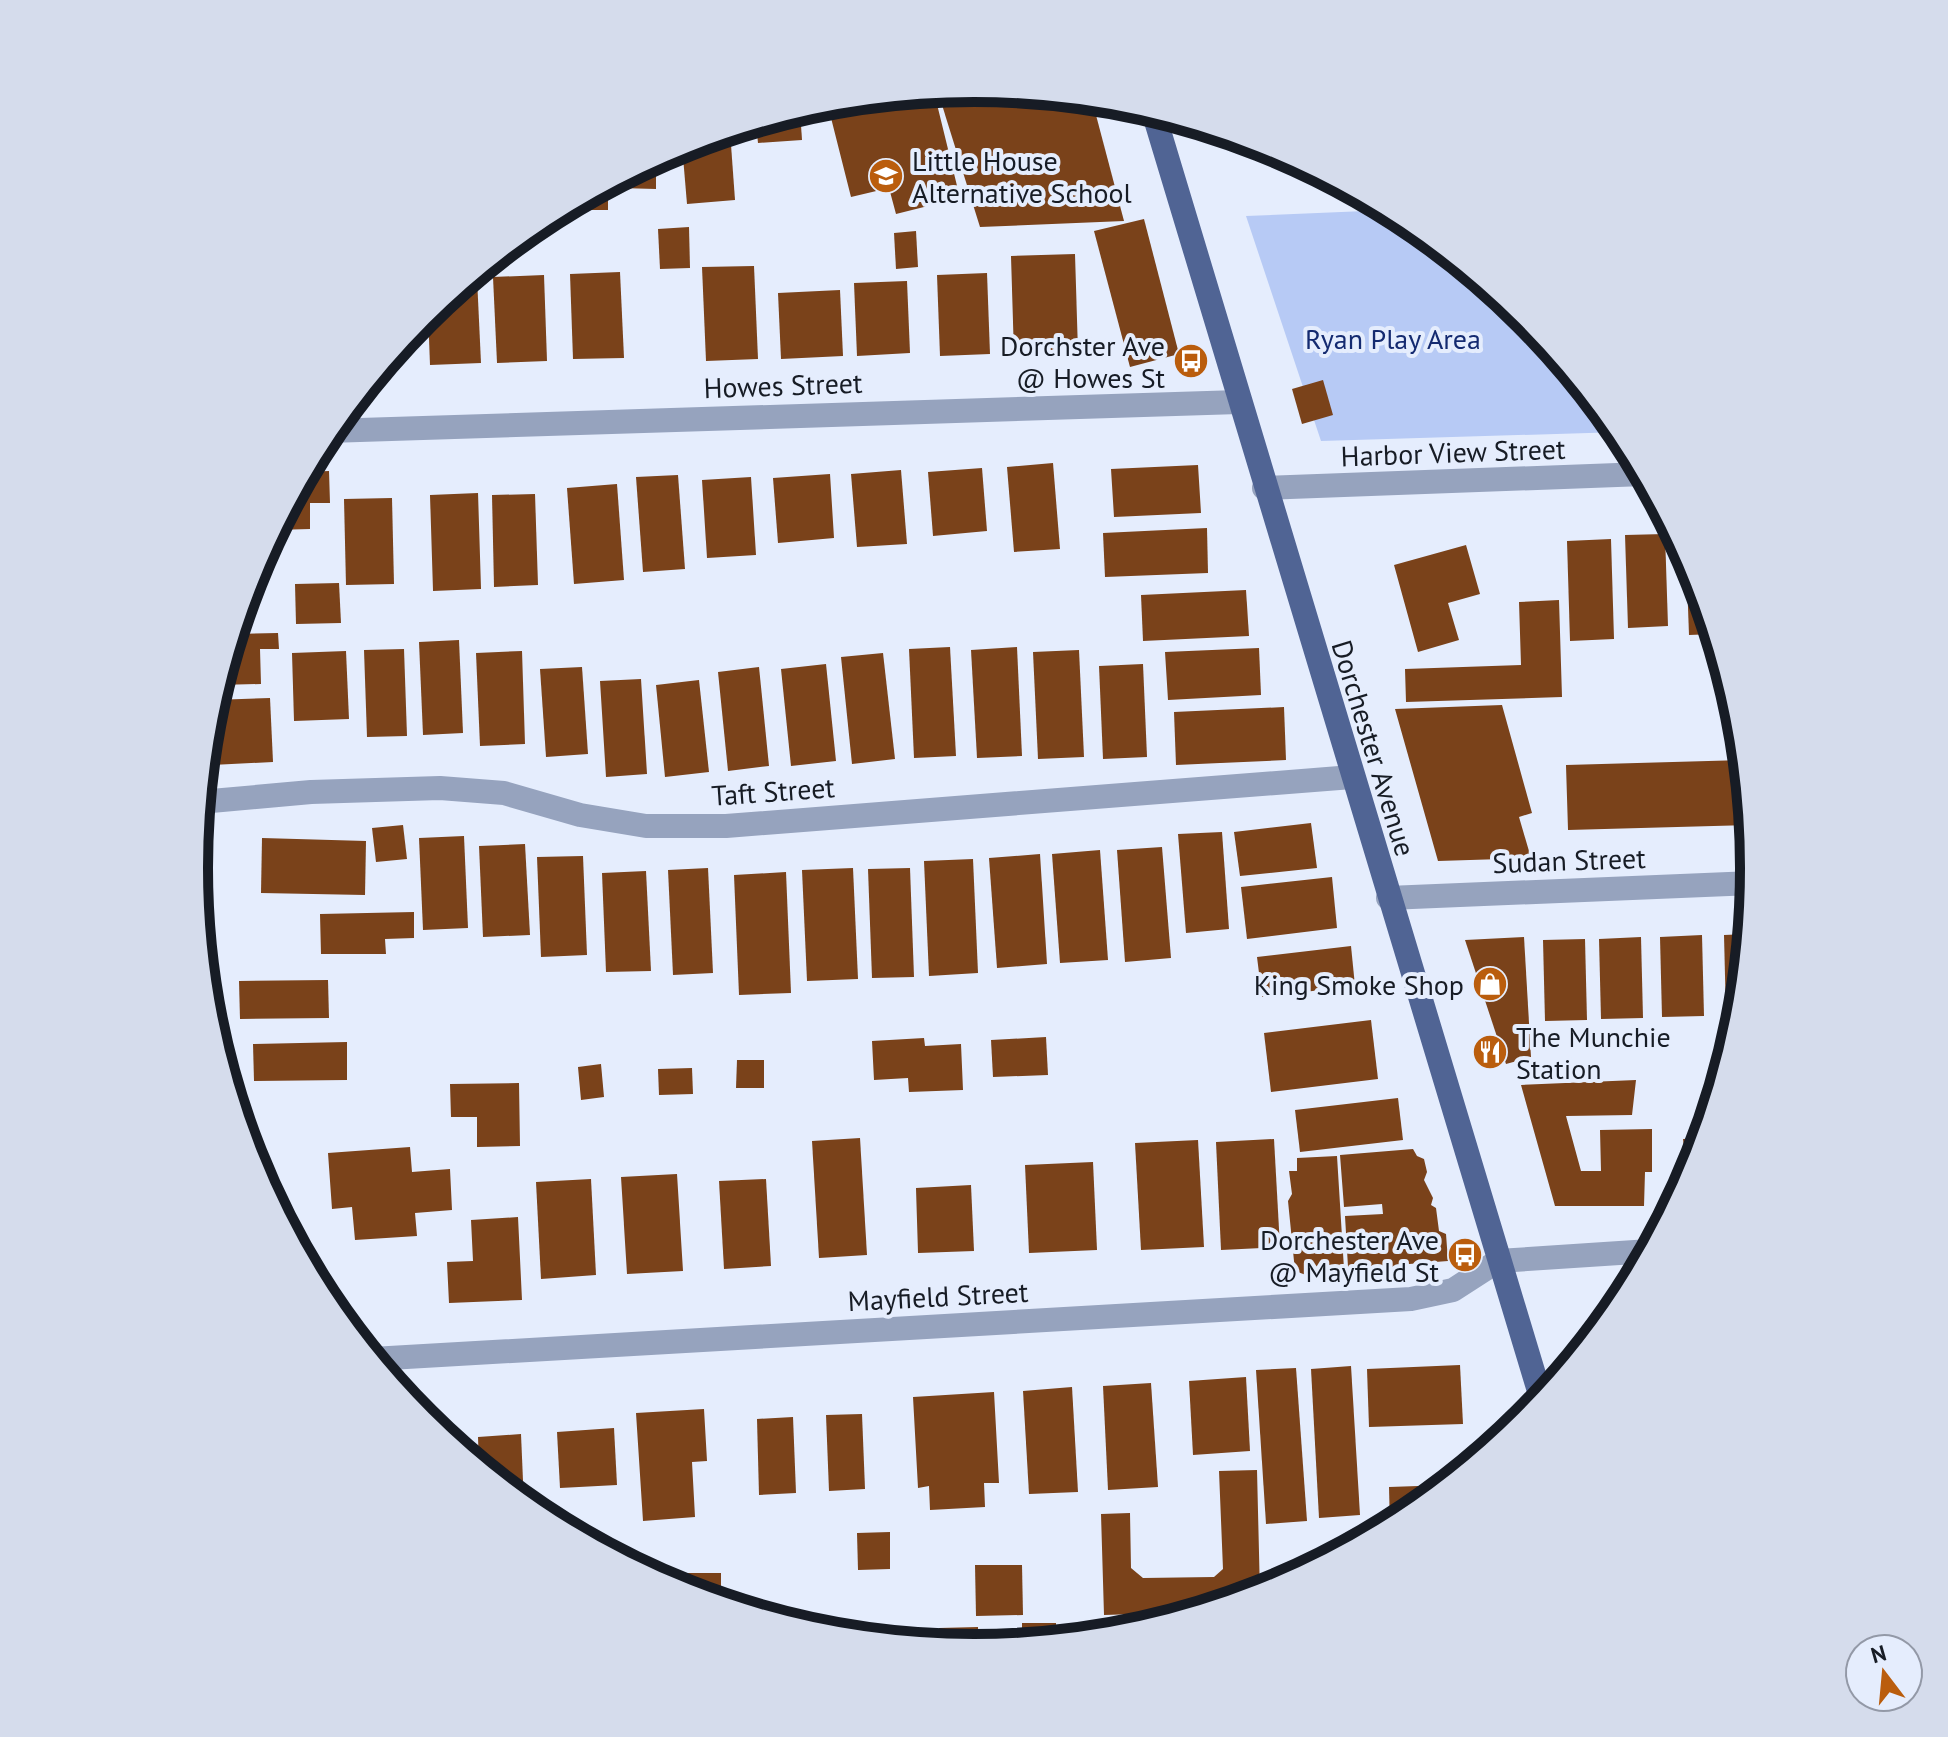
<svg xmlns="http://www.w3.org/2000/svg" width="1948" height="1737" viewBox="0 0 1948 1737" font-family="'PT Sans',sans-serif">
	<rect width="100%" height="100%" fill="#e5edfd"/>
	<!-- green -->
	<polygon fill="#b7caf5" points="1389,210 1408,220 1526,317 1621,432 1321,441 1246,216"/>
	<!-- building -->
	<g fill="#7a421a">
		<polygon points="974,88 1092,100 1124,221 980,227 938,92"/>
		<polygon points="934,92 960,198 896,214 889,188 851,197 827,102"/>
		<polygon points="800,110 802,140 758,143 756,123"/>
		<polygon points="730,131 735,200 687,204 682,145"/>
		<polygon points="656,158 656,189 619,188 619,177"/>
		<polygon points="608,183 608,210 566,210 566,206"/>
		<polygon points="1144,219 1179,354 1130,367 1094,231"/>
		<polygon points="689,227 690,268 660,269 658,229"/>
		<polygon points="916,231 918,267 896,269 894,233"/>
		<polygon points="1075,254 1078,352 1014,355 1011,256"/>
		<polygon points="754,266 758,359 706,361 702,267"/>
		<polygon points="620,272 624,358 573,359 570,274"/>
		<polygon points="987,273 990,354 940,356 937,275"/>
		<polygon points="544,275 547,361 497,363 493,277"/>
		<polygon points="469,278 477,278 481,363 430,365 428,312"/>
		<polygon points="907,281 910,353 857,356 854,283"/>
		<polygon points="840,290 843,356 781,359 778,293"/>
		<polygon points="1323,380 1333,415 1302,424 1292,389"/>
		<polygon points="1053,463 1060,549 1014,552 1007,467"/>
		<polygon points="1198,465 1201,513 1114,517 1111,469"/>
		<polygon points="982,468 987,531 933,536 928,472"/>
		<polygon points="901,470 907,544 857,547 851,474"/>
		<polygon points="329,471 330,503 310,503 310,529 274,530 305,472"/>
		<polygon points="830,474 834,538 778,543 773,478"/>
		<polygon points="678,475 685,569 643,572 636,477"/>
		<polygon points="751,477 756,555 707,558 702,480"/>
		<polygon points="617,484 624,580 574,584 567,488"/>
		<polygon points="478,493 481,589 433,591 430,495"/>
		<polygon points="535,494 538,585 494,587 492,495"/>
		<polygon points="392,498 394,584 346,585 344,499"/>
		<polygon points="1207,528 1208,573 1105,577 1103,533"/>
		<polygon points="1665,534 1668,626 1628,628 1625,535"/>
		<polygon points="1611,539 1614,639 1570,641 1567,541"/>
		<polygon points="1466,545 1480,594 1448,603 1459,640 1418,652 1394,565"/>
		<polygon points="1686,553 1695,570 1715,634 1689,635"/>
		<polygon points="339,583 341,623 296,624 295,584"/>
		<polygon points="1246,590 1249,636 1143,641 1141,595"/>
		<polygon points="1559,600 1562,697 1406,702 1405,669 1521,665 1519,602"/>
		<polygon points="278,633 279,649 260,649 261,684 218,685 233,634"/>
		<polygon points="459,640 463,733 423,735 419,642"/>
		<polygon points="950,647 956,756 914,758 909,649"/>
		<polygon points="1017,647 1022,756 977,758 971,650"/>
		<polygon points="1259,648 1261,695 1168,700 1165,652"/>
		<polygon points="404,649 407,736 367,737 364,650"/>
		<polygon points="1079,650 1084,757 1038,759 1033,652"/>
		<polygon points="346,651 349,719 294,721 292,653"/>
		<polygon points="522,651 525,744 480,746 476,653"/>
		<polygon points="883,653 895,759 852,764 841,657"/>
		<polygon points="826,664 836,761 791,766 781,669"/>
		<polygon points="1143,664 1147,757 1103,759 1099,666"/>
		<polygon points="582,667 588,754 546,757 540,669"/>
		<polygon points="759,667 769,766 728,771 718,672"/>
		<polygon points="641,679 647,774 606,777 600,681"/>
		<polygon points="699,680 709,772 665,777 656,685"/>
		<polygon points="270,698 273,762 212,765 210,711 213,700"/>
		<polygon points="1502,705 1532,813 1519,817 1531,858 1438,861 1395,709"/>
		<polygon points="1284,707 1286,760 1176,765 1174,712"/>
		<polygon points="1744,760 1750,825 1568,830 1566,765"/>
		<polygon points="1311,823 1317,868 1240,876 1234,832"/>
		<polygon points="403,825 407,859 376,862 372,828"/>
		<polygon points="1222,832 1229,929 1186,933 1178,834"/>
		<polygon points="464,836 468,928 423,930 419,838"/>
		<polygon points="262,838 366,841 365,895 261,893"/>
		<polygon points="525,844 530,935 483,937 479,846"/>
		<polygon points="1162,847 1171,958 1125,962 1117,850"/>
		<polygon points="1100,850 1108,960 1060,963 1052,854"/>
		<polygon points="1040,854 1047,964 997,968 989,858"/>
		<polygon points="583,856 587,955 541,957 537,857"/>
		<polygon points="973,859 978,973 929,976 924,861"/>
		<polygon points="708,868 713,973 673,975 668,870"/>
		<polygon points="853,868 858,979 807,981 802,870"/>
		<polygon points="910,868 914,977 872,978 868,869"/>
		<polygon points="646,871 651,971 606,972 602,873"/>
		<polygon points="786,872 791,993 739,995 734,875"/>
		<polygon points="1332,877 1337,928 1247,939 1241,887"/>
		<polygon points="414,912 414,938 385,939 386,954 321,954 320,914"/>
		<polygon points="1748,934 1740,1015 1726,1016 1724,935"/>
		<polygon points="1702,935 1704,1016 1662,1017 1660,937"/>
		<polygon points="1524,937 1531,1057 1506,1064 1465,940"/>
		<polygon points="1641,937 1643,1018 1601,1019 1599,939"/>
		<polygon points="1585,939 1587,1020 1545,1021 1543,940"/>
		<polygon points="1351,946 1355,986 1262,997 1257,957"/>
		<polygon points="328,980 329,1018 240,1019 239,981"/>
		<polygon points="1371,1020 1378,1079 1271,1092 1264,1033"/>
		<polygon points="1046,1037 1048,1075 993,1077 991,1040"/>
		<polygon points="924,1038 925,1046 961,1044 963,1090 909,1092 908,1078 874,1080 872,1041"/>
		<polygon points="347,1042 347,1080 254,1081 253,1044"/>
		<polygon points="737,1060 764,1060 764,1088 736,1088"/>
		<polygon points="601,1064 604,1097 581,1100 578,1067"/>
		<polygon points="692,1068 693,1094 659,1095 658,1069"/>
		<polygon points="1636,1080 1632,1115 1566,1116 1581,1171 1601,1171 1600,1130 1652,1129 1652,1172 1645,1172 1644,1206 1555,1206 1521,1085"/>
		<polygon points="519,1083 520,1146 477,1147 477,1117 451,1117 450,1084"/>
		<polygon points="1398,1098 1403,1140 1300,1152 1295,1110"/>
		<polygon points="860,1138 867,1255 819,1258 812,1141"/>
		<polygon points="1704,1138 1695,1168 1687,1176 1683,1139"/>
		<polygon points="1274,1139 1280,1247 1221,1250 1216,1142"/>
		<polygon points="1198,1140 1204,1247 1141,1250 1135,1143"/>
		<polygon points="410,1147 412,1172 450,1169 452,1210 415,1213 417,1236 355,1240 352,1207 332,1209 328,1153"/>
		<polygon points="1413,1149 1417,1156 1424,1159 1427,1172 1424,1180 1433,1198 1431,1205 1436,1208 1439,1231 1446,1234 1448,1261 1396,1265 1391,1270 1376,1266 1348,1267 1345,1216 1383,1214 1382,1204 1344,1207 1340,1155"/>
		<polygon points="1337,1156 1344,1269 1306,1275 1295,1271 1288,1201 1292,1194 1289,1171 1297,1171 1297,1158"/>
		<polygon points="1093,1162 1097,1250 1029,1253 1025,1165"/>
		<polygon points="677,1174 683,1271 627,1274 621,1177"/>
		<polygon points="591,1179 596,1275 541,1279 536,1182"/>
		<polygon points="766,1179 771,1266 724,1269 719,1181"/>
		<polygon points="971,1185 974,1251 918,1253 916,1188"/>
		<polygon points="518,1217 522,1300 449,1303 447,1262 473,1261 471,1220"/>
		<polygon points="1460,1365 1463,1424 1369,1427 1367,1369"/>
		<polygon points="1351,1366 1360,1515 1319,1518 1311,1369"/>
		<polygon points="1296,1368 1307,1521 1266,1524 1256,1370"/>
		<polygon points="1246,1377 1250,1451 1193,1455 1189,1381"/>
		<polygon points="1151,1383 1158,1487 1108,1490 1103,1386"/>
		<polygon points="1072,1387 1078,1492 1029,1494 1023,1391"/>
		<polygon points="994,1392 999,1483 984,1483 985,1507 930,1510 929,1486 918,1488 913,1397"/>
		<polygon points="704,1409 707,1461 692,1462 695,1517 643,1521 636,1413"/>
		<polygon points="862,1414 865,1489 829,1491 826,1415"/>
		<polygon points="793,1417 796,1493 759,1495 757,1419"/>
		<polygon points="614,1428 617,1485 560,1488 557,1432"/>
		<polygon points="521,1434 524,1504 479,1467 478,1437"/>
		<polygon points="1257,1470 1260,1594 1200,1612 1104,1615 1101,1514 1130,1513 1131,1568 1143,1578 1214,1577 1223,1569 1219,1471"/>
		<polygon points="1447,1485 1407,1518 1390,1527 1389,1487"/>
		<polygon points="890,1532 890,1569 858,1570 857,1533"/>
		<polygon points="975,1565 1022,1565 1023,1615 976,1616"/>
		<polygon points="684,1573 721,1573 721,1603 683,1592"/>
		<polygon points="1137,1618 1138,1630 1100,1637 1099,1620"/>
		<polygon points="1022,1623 1056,1623 1056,1641 1022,1644"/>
		<polygon points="978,1627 978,1649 939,1646 939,1628"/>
	</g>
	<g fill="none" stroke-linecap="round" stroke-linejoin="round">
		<!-- street -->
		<g stroke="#96a3be" stroke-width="24">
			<polyline points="328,431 1239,402"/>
			<polyline points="1264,488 1644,474"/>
			<polyline points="200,802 311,792 440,788 504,793 580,815 646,826 726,826 1352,777"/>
			<polyline points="1388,898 1753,883"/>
			<polyline points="372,1359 1411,1299 1453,1290 1498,1261 1650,1251"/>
		</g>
		<!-- primary -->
		<polyline stroke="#506494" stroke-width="24" points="1153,111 1542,1401"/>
	</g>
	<!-- icons -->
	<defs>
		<g id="school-disc" transform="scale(1.8)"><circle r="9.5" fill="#ba5d0d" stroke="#e5edfd"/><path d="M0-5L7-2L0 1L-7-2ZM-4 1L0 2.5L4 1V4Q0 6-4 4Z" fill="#fff"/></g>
		<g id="bus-disc" transform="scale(1.8)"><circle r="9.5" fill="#ba5d0d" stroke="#e5edfd"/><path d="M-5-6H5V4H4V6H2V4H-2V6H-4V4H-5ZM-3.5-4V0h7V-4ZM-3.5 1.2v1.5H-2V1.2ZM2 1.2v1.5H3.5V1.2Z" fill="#fff"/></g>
		<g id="shop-disc" transform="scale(1.8)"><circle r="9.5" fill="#ba5d0d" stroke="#e5edfd"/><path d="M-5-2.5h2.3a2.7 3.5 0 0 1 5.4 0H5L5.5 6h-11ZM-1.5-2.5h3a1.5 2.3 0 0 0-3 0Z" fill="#fff"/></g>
		<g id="restaurant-disc" transform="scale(1.8)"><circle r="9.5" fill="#ba5d0d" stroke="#e5edfd"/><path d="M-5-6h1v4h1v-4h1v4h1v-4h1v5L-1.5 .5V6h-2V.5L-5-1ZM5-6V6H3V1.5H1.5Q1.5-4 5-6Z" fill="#fff"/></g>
	</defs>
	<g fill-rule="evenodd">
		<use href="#school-disc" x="886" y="176"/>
		<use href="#bus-disc" x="1191" y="361"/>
		<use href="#shop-disc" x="1490" y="984"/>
		<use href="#restaurant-disc" x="1490" y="1052"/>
		<use href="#bus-disc" x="1465" y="1255"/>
	</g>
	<g text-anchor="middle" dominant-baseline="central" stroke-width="8" stroke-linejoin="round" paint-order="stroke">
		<!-- poi labels -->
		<g font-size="28" fill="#171c25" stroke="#e5edfd" text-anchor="end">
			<text x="912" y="160" text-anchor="start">Little House<tspan x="912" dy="32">Alternative School</tspan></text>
			<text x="1165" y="345">Dorchster Ave<tspan x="1165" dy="32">@ Howes St</tspan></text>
			<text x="1464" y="984">King Smoke Shop</text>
			<text x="1516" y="1036" text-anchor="start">The Munchie<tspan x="1516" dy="32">Station</tspan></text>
			<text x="1439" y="1239">Dorchester Ave<tspan x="1439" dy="32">@ Mayfield St</tspan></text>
		</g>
		<!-- park labels -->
		<g font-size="28" fill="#142a70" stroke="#e5edfd">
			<text x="1393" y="338">Ryan Play Area</text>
		</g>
		<!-- street labels -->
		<g font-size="28" fill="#171c25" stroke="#e5edfd">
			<text transform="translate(783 385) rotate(-2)">Howes Street</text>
			<text transform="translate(1453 452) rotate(-2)">Harbor View Street</text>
			<text transform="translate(1374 748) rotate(73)">Dorchester Avenue</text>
			<text transform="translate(773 791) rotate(-4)">Taft Street</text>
			<text transform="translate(1569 860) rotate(-2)">Sudan Street</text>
			<text transform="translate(938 1296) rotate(-3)">Mayfield Street</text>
		</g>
	</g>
	<!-- crop -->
	<path d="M0 0H1948V1737H0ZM208 868a766 766 0 1 1 1532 0a766 766 0 1 1-1532 0Z" fill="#d5dcec" fill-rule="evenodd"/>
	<path fill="none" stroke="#171c25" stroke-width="10" d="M208 868a766 766 0 1 1 1532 0a766 766 0 1 1-1532 0Z"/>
	<!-- north arrow -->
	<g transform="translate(1884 1673) rotate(344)"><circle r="38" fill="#e5edfd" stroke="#9399a7" stroke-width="2"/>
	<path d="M0-6L14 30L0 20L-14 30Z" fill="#ba5d0d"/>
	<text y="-12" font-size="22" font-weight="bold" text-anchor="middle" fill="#171c25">N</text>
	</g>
</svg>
